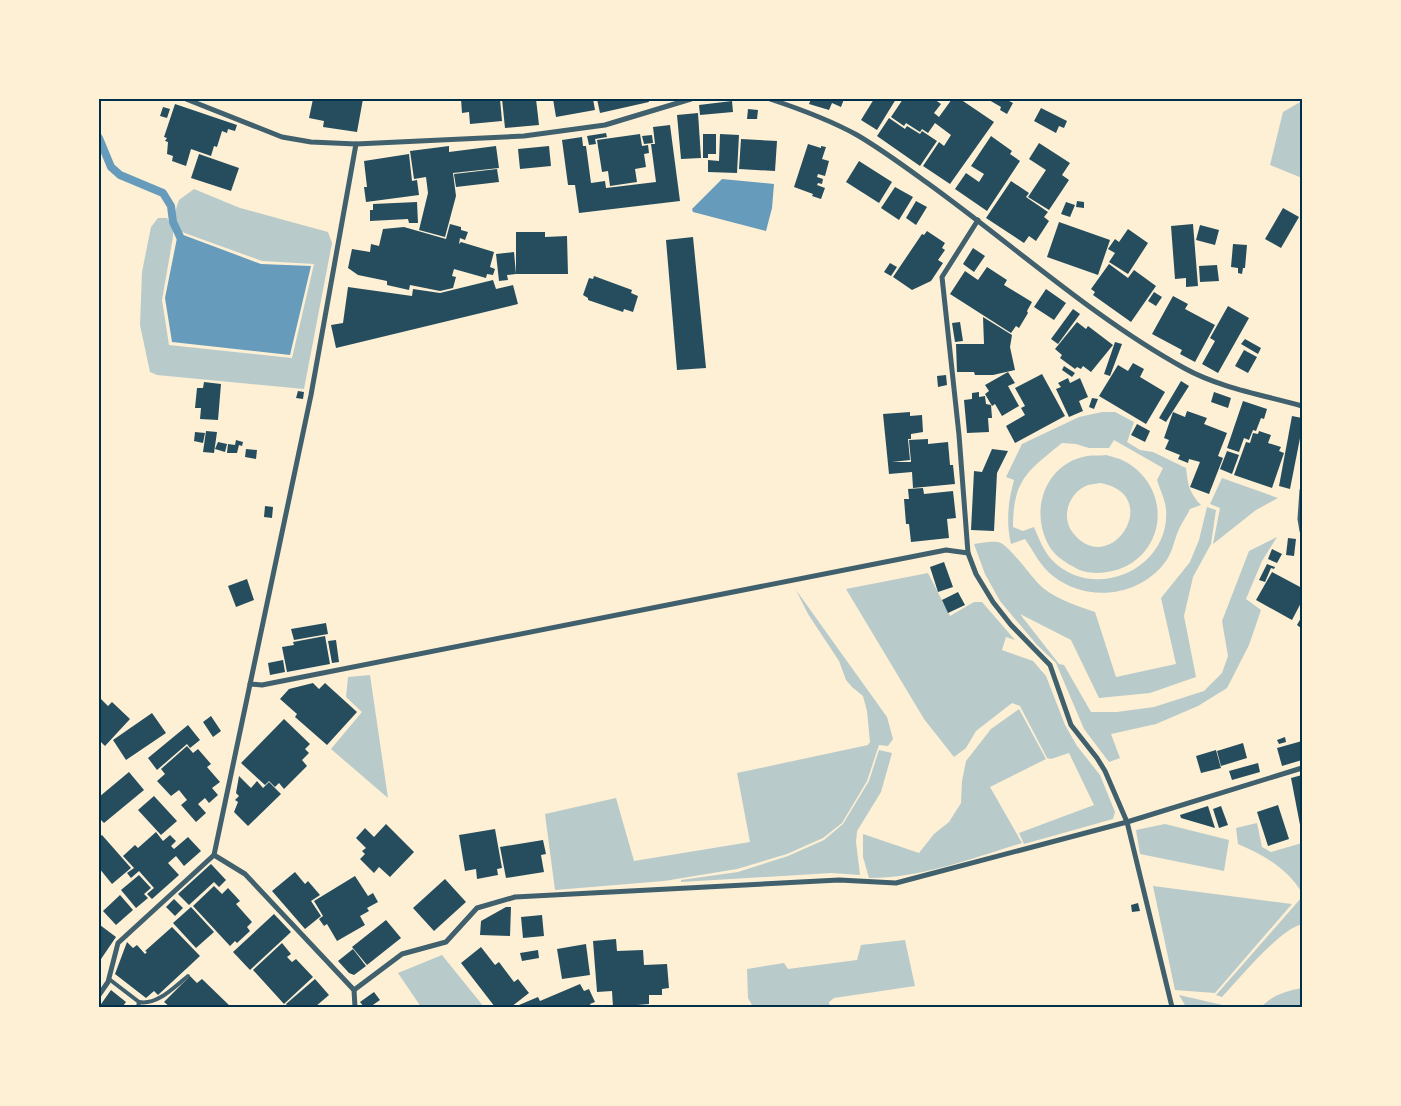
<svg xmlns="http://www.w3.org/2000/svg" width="1401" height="1106" viewBox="0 0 1401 1106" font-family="Mulish,sans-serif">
	<rect width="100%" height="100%" fill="#fdf0d5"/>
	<!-- green -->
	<g fill="#b9caca" fill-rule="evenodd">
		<polygon points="1302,101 1302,178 1270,165 1283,112"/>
		<path d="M194,189l46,19 88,24 4,11 -28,146 -147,-14 -7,-3 -10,-47 2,-53 9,-45 7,-9h9l6,11v8l-11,63 7,45 123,13 22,-94 -52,-3 -83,-30c-7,-10 -4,-20 0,-31z"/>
		<path d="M1102,412h13l19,10 -7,20 13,8 13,2 33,16c2,17 3,24 15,37l-11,4c-3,7 -8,13 -11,20 -5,11 -6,22 -13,32 -26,36 -79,42 -113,15 -13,-10 -19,-24 -28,-37l-14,5c-5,-22 -3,-42 3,-64l-8,-3 16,-33 57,-27zM1114,440l49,28 -6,12c3,10 8,19 9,29 5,60 -72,94 -114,51 -9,-10 -13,-21 -18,-33l-11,4 -10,-4c0,-48 15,-56 49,-84l14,1 13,4h20z"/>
		<path d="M1106,455c6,2 13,3 18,6 9,4 17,12 23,20 25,37 4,85 -40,91 -11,2 -24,1 -33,-5 -12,-6 -22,-14 -27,-25 -17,-35 0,-79 40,-86 6,-1 13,0 19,-1zM1100,483c65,11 11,97 -27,50 -13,-16 -4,-41 15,-48 3,-1 8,-1 12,-2z"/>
		<polygon points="1222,478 1278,498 1256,510 1213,544 1220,508 1210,504"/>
		<path d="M1207,507l9,3 -5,34 -18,33 -9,39 12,61 -46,16 -51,5 -28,-58 -51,-26 39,50 5,1 27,47h26l37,-5 50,-16 18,-18 6,-17 -6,-35 27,-70 28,-14 -15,24 -16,38 15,11 -12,35 -22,43 -29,18 -42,18 -45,10 9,24 -11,4 -25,-33 -28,-66 -19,-18 -37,-44 -15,-27 -11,-30c8,-1 16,-3 24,-2 11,2 34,37 45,46 15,12 35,18 52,24l21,65 60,-13 -15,-66 29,-36 9,-22z"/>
		<polygon points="928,573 950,616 974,602 982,602 1015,640 1006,637 1002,650 1033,661 1046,676 1065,725 1077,746 1100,775 1115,812 1113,819 1024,844 1019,833 1094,805 1069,753 1051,759 1047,758 1020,706 1012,703 976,731 966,748 954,757 924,719 846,589"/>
		<polygon points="796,590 887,717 893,739 888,746 879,745 867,781 842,823 823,838 787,854 737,869 664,881 555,890 545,814 616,798 634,861 750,842 737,773 868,745 870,742 867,711 863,696 852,687 846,680 839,661 808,614"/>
		<polygon points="370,675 388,798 331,749 362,712 346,697 348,677"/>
		<path d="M1019,709l27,50 -56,28 32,56c-50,15 -100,35 -153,35l-6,-21v-23l56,19 15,-19 15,-12 12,-19 1,-22 4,-20 25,-32z"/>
		<polygon points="879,750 892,753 881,792 857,831 856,842 860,875 831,873 681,882 681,880 738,872 788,856 824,840 843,824 869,781"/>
		<path d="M1257,823l5,24 9,5 31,-9v50c-14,-24 -38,-38 -64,-49l-2,-16z"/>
		<polygon points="1165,824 1229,840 1224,871 1140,854 1136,830"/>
		<polygon points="1153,886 1292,904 1215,993 1175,990"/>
		<path d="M1302,897v27c-23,6 -62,54 -80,73l-6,-2z"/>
		<polygon points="905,940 915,986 834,998 829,1002 830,1007 753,1007 748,998 747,969 784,963 788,969 857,960 861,945"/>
		<polygon points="442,955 484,1007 421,1007 398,973"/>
		<path d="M1302,988v19h-41c12,-12 25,-16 41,-19z"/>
		<polygon points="1179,995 1231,1007 1186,1007"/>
	</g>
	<!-- water -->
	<g fill="#669bbc">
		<polygon points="722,179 774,184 772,208 766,231 693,212 692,209"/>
		<polygon points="178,233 261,264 311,266 290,355 172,342 165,298"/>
	</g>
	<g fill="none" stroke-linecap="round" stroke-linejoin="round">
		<!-- stream -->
		<polyline stroke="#669bbc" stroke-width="8" points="99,138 111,167 120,175 163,193 171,206 173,222 181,239"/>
	</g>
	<!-- building -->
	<g fill="#264d5e">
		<polygon points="313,99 363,99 357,132 323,127 324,121 309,118"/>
		<polygon points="461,99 500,99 502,121 470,124 469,112 462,113"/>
		<polygon points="502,99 536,99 539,125 505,128"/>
		<polygon points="553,99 593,99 595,110 556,117"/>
		<polygon points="597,99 648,99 649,102 600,113"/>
		<polygon points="811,99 844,99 841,107 832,103 829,110 809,104"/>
		<polygon points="874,99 896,99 877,130 861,120"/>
		<polygon points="903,99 934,99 941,104 934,113 939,117 952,99 960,99 994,122 950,184 923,166 939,142 944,146 951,135 935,123 928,133 922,129 920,132 906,123 904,126 891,117"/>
		<polygon points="990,99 1005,99 1013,103 1007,114 1000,110 1001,107 989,100"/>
		<polygon points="732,101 733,112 700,115 699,105"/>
		<polygon points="175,104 237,125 235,131 228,129 227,133 222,131 217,147 214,146 211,156 191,149 186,166 172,161 173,156 167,154 168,142 165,141 167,138 164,137"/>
		<polygon points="163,107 170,109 167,118 160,116"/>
		<polygon points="1041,108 1067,121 1064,128 1059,126 1056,133 1034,121"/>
		<polygon points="748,109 758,110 757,119 747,119"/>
		<polygon points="698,113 701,158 681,159 677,115"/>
		<polygon points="889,118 905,129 907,126 920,134 922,131 937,141 920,166 877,136"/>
		<polygon points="670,125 680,201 579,213 575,185 568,185 562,140 582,137 583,146 586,146 591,183 605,181 606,188 656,182 651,144 655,144 653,127"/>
		<polygon points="606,133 607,137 595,139 596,144 589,145 587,136"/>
		<polygon points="640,134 642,146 648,145 649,153 644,154 646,167 635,169 637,182 610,186 608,171 602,172 597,140"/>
		<polygon points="703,134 716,134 716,154 708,154 708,158 703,158"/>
		<polygon points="720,134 739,135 737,173 708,172 708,160 719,161"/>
		<polygon points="652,135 653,143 644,144 642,136"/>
		<polygon points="991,136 1012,151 1010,154 1020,161 987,211 955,189 966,173 979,182 984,174 971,166"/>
		<polygon points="741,139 777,141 775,171 739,169"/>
		<polygon points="1039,143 1070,163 1062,175 1069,180 1049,210 1028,197 1046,170 1029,159"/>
		<polygon points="808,144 821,148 821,146 826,147 822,159 829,161 825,176 818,174 817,177 823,179 822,184 818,183 817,185 825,188 821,199 812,196 813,194 794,187"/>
		<polygon points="449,146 449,152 496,146 499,168 453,173 456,196 445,237 419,230 428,193 426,177 414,179 410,151"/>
		<polygon points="549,146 551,166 520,169 518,149"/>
		<polygon points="199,154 239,168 231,191 191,178"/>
		<polygon points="409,154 412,181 417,180 419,195 366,202 364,187 367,187 364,161"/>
		<polygon points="859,161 892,182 879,203 846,182"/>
		<polygon points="497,169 499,182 456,187 454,174"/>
		<polygon points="1011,181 1029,193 1026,197 1048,212 1044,217 1049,221 1036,241 1029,236 1024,243 986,218"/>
		<polygon points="895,187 913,197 899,220 881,208"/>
		<polygon points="916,201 927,207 916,225 906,218"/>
		<polygon points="1077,201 1084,202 1084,208 1076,207"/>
		<polygon points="417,202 418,223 409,223 408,219 370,221 370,210 373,210 373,204"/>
		<polygon points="1066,202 1075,205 1070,217 1061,214"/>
		<polygon points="1283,208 1299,217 1281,248 1265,239"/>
		<polygon points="1059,222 1110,240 1098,275 1047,257"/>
		<polygon points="450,224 461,227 461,230 468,232 465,240 460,238 459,244 461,242 494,252 490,267 495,269 493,275 487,274 486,278 454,269 452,276 456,277 453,288 440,291 410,285 409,290 387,285 387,281 358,275 348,268 352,249 370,252 371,244 379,246 383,229 404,227 446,239"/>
		<polygon points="1193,224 1198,286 1186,287 1186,278 1175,279 1171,226"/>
		<polygon points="1200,225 1219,230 1215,245 1196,240"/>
		<polygon points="1128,229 1148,243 1128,274 1109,262 1115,253 1108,249 1115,239 1119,242"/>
		<polygon points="927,231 945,243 942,248 945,250 938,260 943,263 931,281 912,290 893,277 922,234 924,235"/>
		<polygon points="516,232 545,232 545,237 567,236 568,274 516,274"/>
		<polygon points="693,237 706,368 677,370 666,240"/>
		<polygon points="1233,244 1247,245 1245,268 1243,268 1242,274 1238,273 1238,268 1231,267"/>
		<polygon points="973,248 985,256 974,272 963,264"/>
		<polygon points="514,252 516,274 507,275 508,280 499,281 496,254"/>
		<polygon points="890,263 897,267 891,276 884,272"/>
		<polygon points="1109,264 1128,278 1134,270 1156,286 1131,322 1093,295 1095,292 1091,289"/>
		<polygon points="1217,265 1219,281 1200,282 1199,266"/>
		<polygon points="987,267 1007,280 1004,285 1032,302 1027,311 1028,313 1019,328 1016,326 1011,333 950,294 965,271 978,280"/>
		<polygon points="594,276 632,290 631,293 638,296 633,312 624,309 623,312 588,300 588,298 583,295 589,278 593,279"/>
		<polygon points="493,280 496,289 513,285 518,304 336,348 331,325 343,323 348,287 412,296 413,289 440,293"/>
		<polygon points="1046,289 1066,303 1054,320 1034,307"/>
		<polygon points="1154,292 1162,297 1156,306 1148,301"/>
		<polygon points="1173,296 1188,304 1185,309 1215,325 1195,362 1180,354 1182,350 1152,334"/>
		<polygon points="1228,306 1249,318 1218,373 1202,364 1215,341 1210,338"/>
		<polygon points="1073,309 1080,314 1058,344 1051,339"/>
		<polygon points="983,317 1012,335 1010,347 1015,370 993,375 975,375 974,372 957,372 956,344 984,344"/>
		<polygon points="960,322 963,341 955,342 952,323"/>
		<polygon points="1077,322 1086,329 1088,326 1113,345 1091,372 1083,366 1081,369 1077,367 1075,369 1060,358 1062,355 1055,349"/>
		<polygon points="1245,339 1261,348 1258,354 1241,344"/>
		<polygon points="1115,342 1122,344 1110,376 1104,374"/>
		<polygon points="1244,350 1257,357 1248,373 1235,366"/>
		<polygon points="1133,363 1144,369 1140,377 1165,392 1146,424 1099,396 1118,365 1128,371"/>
		<polygon points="1064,366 1075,373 1072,377 1062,370"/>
		<polygon points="1008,372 1015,383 1008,386 1019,406 1002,416 995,404 992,406 985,394 989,391 985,385"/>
		<polygon points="1042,374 1065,416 1015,443 1006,426 1025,415 1021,408 1025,406 1015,388"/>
		<polygon points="946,375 947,385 938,387 937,376"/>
		<polygon points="1068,378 1070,383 1080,378 1088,397 1079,401 1083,411 1069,417 1056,389 1061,387 1058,383"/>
		<polygon points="1181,381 1189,386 1166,422 1159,418"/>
		<polygon points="204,382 221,384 218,420 200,419 201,408 195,408 197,388 203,388"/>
		<polygon points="298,391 304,392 303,399 296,398"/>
		<polygon points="979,392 979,397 985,396 986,404 991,405 992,418 988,418 989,432 967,433 964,400 972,399 972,393"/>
		<polygon points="1214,392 1231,398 1228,408 1211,402"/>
		<polygon points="1092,398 1098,399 1094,409 1089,407"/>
		<polygon points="1243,401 1267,409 1264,419 1261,418 1256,431 1253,430 1249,440 1244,438 1239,452 1227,448"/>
		<polygon points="1187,411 1207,418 1204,424 1227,433 1218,456 1223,458 1209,494 1190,487 1200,462 1189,459 1188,463 1178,459 1180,455 1165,449 1169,440 1164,438 1173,412 1185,417"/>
		<polygon points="910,412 910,416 922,415 923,432 911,434 911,439 908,439 910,460 892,462 911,462 909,440 928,439 928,444 948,442 950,465 953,465 955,484 913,488 912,472 889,474 883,414"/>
		<polygon points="1292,416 1302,418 1302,428 1290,489 1279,486"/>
		<polygon points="1137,424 1150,431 1145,442 1131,435"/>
		<polygon points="206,431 217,432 214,453 203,452"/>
		<polygon points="1259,431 1271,435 1268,443 1281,447 1279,451 1284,453 1272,488 1234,475 1246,442 1250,443 1253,433 1258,434"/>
		<polygon points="195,432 205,433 203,443 194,441"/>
		<polygon points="236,440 243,442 242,446 239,445 237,453 227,453 228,444 235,445"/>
		<polygon points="218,442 227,444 225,452 215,449"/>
		<polygon points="246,449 257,450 256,459 245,457"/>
		<polygon points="992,449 1008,451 997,473 994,531 971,530 974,471 982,472"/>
		<polygon points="1227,451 1239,455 1232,474 1220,469"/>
		<polygon points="923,488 924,494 953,491 956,518 947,519 949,538 911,542 909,524 906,524 904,499 909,499 908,489"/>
		<polygon points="265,506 273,507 272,518 264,517"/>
		<polygon points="1288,538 1296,539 1294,556 1286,555"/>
		<polygon points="1272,549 1282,554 1277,563 1268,559"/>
		<polygon points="944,562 953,587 938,592 930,567"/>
		<polygon points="1267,564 1275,567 1274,569 1271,568 1265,582 1259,580"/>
		<polygon points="1272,572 1302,588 1302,601 1292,620 1256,600"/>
		<polygon points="247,579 254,600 236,607 228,586"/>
		<polygon points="958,592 965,605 948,613 942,600"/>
		<polygon points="1302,616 1302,626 1301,628 1297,625"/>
		<polygon points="326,623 328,634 294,640 291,629"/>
		<polygon points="325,636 330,664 287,672 282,647 294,645 293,642"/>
		<polygon points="336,640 339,662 332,663 328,641"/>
		<polygon points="283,660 285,672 270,675 268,663"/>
		<polygon points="313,683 319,689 325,683 357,712 327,745 295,717 297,714 280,699 289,689"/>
		<polygon points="99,697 108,706 112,702 130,719 105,746 99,740"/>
		<polygon points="152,713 166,733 126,760 113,740"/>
		<polygon points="211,716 221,731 213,737 203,722"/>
		<polygon points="284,719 310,744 305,749 309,753 302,760 307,766 284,789 279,783 275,787 269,781 265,785 241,763"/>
		<polygon points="188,725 200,740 190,748 187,744 157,770 148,758"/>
		<polygon points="1285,737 1286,742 1279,744 1277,740"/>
		<polygon points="1302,741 1302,760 1282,766 1277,748"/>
		<polygon points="1243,743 1247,758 1221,766 1217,751"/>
		<polygon points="187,746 193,753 198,749 211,764 207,767 220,782 212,788 218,795 209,803 205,798 198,804 206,813 196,822 181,805 187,800 179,790 171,796 157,781 165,774 161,769"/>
		<polygon points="1216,750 1221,768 1201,773 1196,756"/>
		<polygon points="1258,763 1260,772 1232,780 1229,771"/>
		<polygon points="129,772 144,790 104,823 99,818 99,797"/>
		<polygon points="1302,775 1302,830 1301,830 1291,778"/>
		<polygon points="239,776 251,788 257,781 263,788 269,782 281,794 248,826 234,812 238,802 235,800 239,796 236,793"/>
		<polygon points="154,796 177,821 161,835 138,810"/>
		<polygon points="1278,805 1289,839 1268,846 1257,812"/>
		<polygon points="1208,806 1215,828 1181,818 1180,815"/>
		<polygon points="1221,806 1228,825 1219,828 1213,809"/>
		<polygon points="386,824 414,852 390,877 379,867 374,873 360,859 365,854 362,851 366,848 356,838 365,828 374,837"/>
		<polygon points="495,829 502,868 497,869 498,875 477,879 476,869 465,871 459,835"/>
		<polygon points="156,832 163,841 170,835 176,841 171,846 174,849 188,837 201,851 184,866 176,856 168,863 179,875 152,899 147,894 154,888 139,871 131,878 127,873 134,868 123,856 135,845 138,848"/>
		<polygon points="102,835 131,868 112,884 99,868 99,837"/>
		<polygon points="543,840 546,854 541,855 544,872 506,878 500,847"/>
		<polygon points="211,864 226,880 219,887 214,882 189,905 178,894"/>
		<polygon points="295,872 305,884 308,881 320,895 311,901 321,916 305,929 272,891"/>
		<polygon points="139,875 151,888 144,894 148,898 136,908 121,890"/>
		<polygon points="355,876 368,896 373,893 378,902 367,908 369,911 360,916 365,925 337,941 327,924 324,926 319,919 323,916 314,901"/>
		<polygon points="445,879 466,902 434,931 413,908"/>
		<polygon points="214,886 222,894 228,888 240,901 236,904 252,922 247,927 250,931 237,943 235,941 230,946 193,906"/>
		<polygon points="120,895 133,910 116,925 103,911"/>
		<polygon points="174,899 183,908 175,916 166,907"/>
		<polygon points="1138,903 1140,911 1132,912 1131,905"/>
		<polygon points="191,907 214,932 196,948 173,923"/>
		<polygon points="506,907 511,907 510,936 480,935 481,921"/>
		<polygon points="274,914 291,932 250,970 233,952"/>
		<polygon points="542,915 544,936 523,938 521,917"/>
		<polygon points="386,920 401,938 367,965 352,947"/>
		<polygon points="100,925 116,937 99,962 99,927"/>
		<polygon points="172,927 200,956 158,995 154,991 146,998 115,974 127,942 133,948 137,945 145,954 147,952 145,951"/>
		<polygon points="616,939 617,951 643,950 644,965 667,964 669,988 662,989 662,995 649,995 649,1004 613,1007 612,991 597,992 593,941"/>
		<polygon points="282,943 291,954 287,957 292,962 296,959 313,977 284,1004 253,970"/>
		<polygon points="586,944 590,975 562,979 557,949"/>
		<polygon points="481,947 495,965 499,962 514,982 518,979 529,993 511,1007 495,1007 461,963"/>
		<polygon points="353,949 366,966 354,975 349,973 338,961"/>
		<polygon points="538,950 539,958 522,961 520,953"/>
		<polygon points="190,976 197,983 202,979 231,1007 170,1007 164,1002"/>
		<polygon points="315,979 329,995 315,1007 288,1007 286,1004"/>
		<polygon points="580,984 584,991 589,989 595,1002 590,1004 591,1007 520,1007 519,1005 538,997 540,1001"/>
		<polygon points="111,990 126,1002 123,1006 125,1007 99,1007"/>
		<polygon points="374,992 380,1000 370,1007 364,1007 360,1002"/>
	</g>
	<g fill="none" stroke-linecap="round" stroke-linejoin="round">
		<!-- service -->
		<g stroke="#3f606c" stroke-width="4">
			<polyline points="109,979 139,1002 138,1007"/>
			<path d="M139,1002c18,4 36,-16 49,-26"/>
		</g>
		<!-- minor -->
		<g stroke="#3f606c" stroke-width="5">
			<polyline points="186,99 282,137 311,142 356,144 524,136 605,125 691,99"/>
			<path d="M770,99c30,10 60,21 87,36 24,14 47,31 69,47 85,61 167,136 258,186 36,20 79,27 118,38"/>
			<polyline points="978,220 942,277 959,435 968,553 976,574 993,602 1011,625 1050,665 1071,725 1097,758 1105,771 1127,822 1172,1007"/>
			<polyline points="1302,490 1300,519 1302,531"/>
			<polyline points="250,684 262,685 946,550 968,553"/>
			<polyline points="214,855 311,395 356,144"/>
			<polyline points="354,990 402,954 446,942 477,908 515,897 839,880 896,883 1127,822 1302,768"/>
			<polyline points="99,995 108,982 118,943 214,855 245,874 354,990 355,1007"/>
		</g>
	</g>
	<!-- border -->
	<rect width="1401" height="1106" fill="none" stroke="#fdf0d5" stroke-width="200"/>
	<rect x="100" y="100" width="1201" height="906" fill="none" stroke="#003049" stroke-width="2"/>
</svg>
